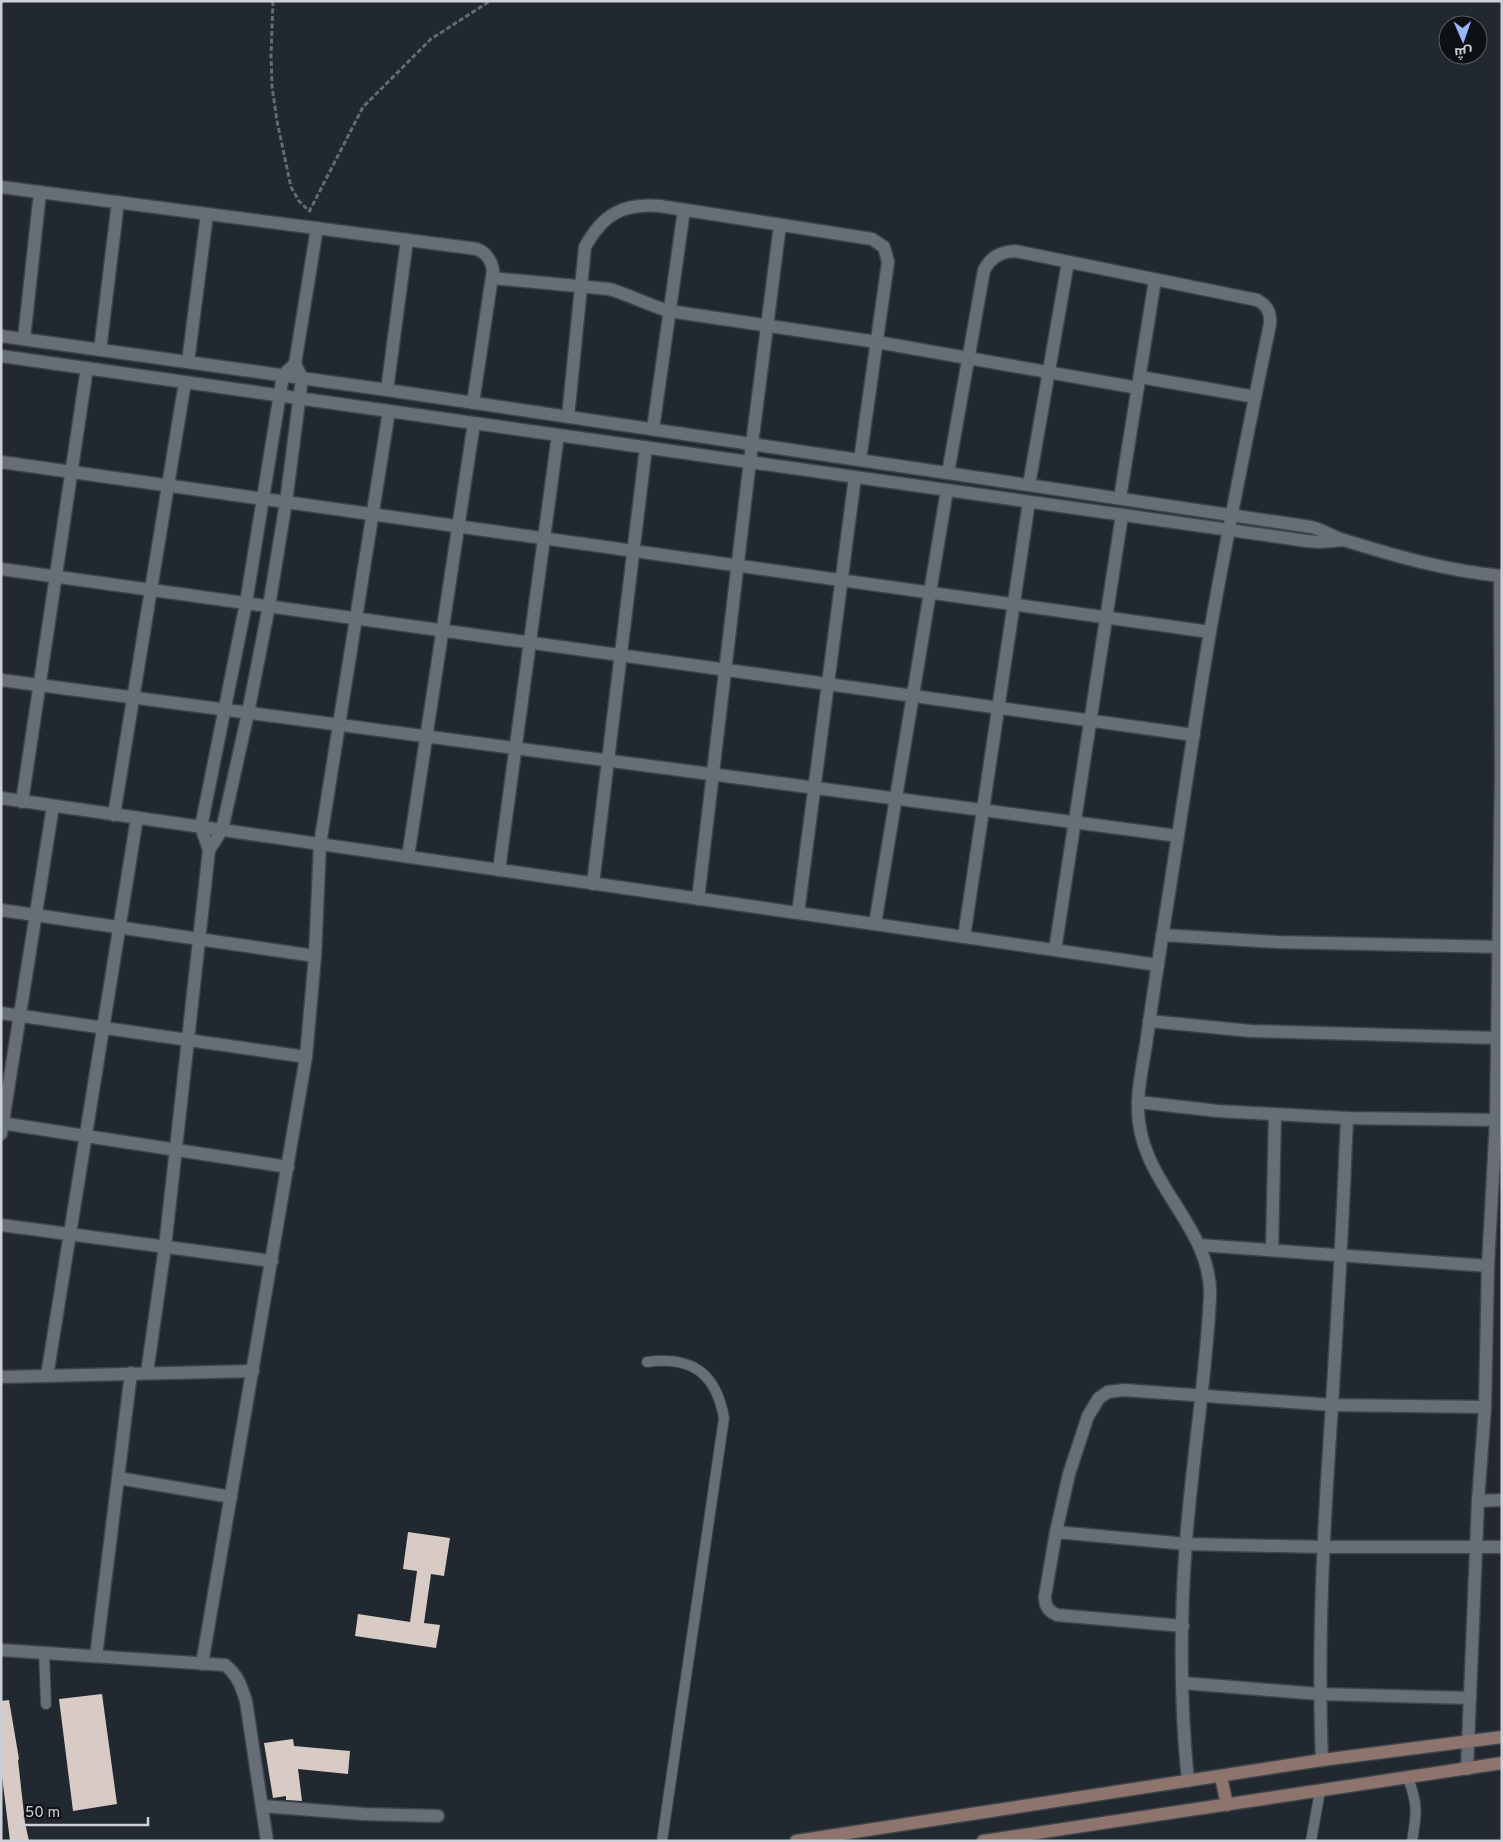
<svg xmlns="http://www.w3.org/2000/svg" width="1503" height="1842" viewBox="0 0 1503 1842" font-family="Overpass,Cairo,sans-serif">
	<rect width="100%" height="100%" fill="#222830"/>
	<!-- building -->
	<g fill="#d8cbc5">
		<polygon points="408,1532 450,1538 444,1576 431,1574 424,1623 440,1625 436,1648 355,1636 358,1614 410,1622 417,1571 403,1569"/>
		<polygon points="102,1694 117,1804 73,1811 59,1699"/>
		<polygon points="9,1700 19,1759 18,1760 25,1823 29,1841 10,1841 1,1768 1,1701"/>
		<polygon points="293,1739 294,1746 350,1751 348,1774 298,1769 302,1801 286,1800 286,1796 273,1798 264,1743"/>
	</g>
	<g fill="none" stroke-linecap="round" stroke-linejoin="round">
		<!-- lane casing -->
		<g stroke="#3d434a" stroke-width="12">
			<g id="lane">
				<path d="M647,1362c45,-6 69,11 77,56l-62,423"/>
				<polyline points="44,1652 46,1704"/>
				<path d="M1408,1778c10,27 9,34 4,63"/>
				<polyline points="1311,1841 1320,1791"/>
			</g>
		</g>
		<!-- street casing -->
		<g stroke="#3d434a" stroke-width="15">
			<g id="street">
				<path d="M1,187l476,62c10,4 14,11 16,21l-20,133"/>
				<path d="M492,278l117,11c21,6 39,16 60,22l208,31 261,46"/>
				<path d="M1,336l386,54 924,137c14,3 23,11 36,14 51,16 102,30 155,35"/>
				<polyline points="24,339 40,192"/>
				<polyline points="100,350 118,202"/>
				<polyline points="1,356 1307,541 1319,542 1344,540"/>
				<polyline points="188,362 207,214"/>
				<polyline points="1140,377 1255,397"/>
				<polyline points="387,390 407,240"/>
				<path d="M568,417l17,-170c18,-33 38,-44 75,-41l212,33 12,8 4,15 -28,198"/>
				<polyline points="653,429 684,210"/>
				<polyline points="1,462 1210,632"/>
				<path d="M948,473l36,-203c7,-13 16,-18 31,-19l242,49c10,5 14,12 13,24 -21,102 -42,205 -60,308 -13,76 -24,153 -36,229 -9,59 -19,118 -27,177 -3,22 -9,45 -9,67 -2,77 75,120 72,192 -4,82 -18,163 -24,245 -6,79 -6,161 2,239"/>
				<polyline points="1029,485 1068,262"/>
				<polyline points="1120,498 1155,280"/>
				<polyline points="1,569 1194,735"/>
				<polyline points="1,680 1178,836"/>
				<polyline points="1,798 1158,965"/>
				<polyline points="22,802 87,368"/>
				<polyline points="114,815 185,382"/>
				<polyline points="209,850 222,830 248,713 269,606 286,502 302,378 295,364 317,228"/>
				<polyline points="408,857 474,423"/>
				<polyline points="499,870 558,435"/>
				<polyline points="593,884 646,447"/>
				<polyline points="698,899 752,444 780,225"/>
				<polyline points="1,910 315,956"/>
				<polyline points="798,913 855,477"/>
				<polyline points="875,924 947,490"/>
				<polyline points="1162,935 1277,942 1502,947"/>
				<polyline points="964,937 1029,502"/>
				<polyline points="1055,950 1122,515"/>
				<polyline points="1,1013 306,1057"/>
				<polyline points="1149,1021 1251,1031 1497,1038"/>
				<polyline points="1138,1102 1218,1111 1347,1118 1496,1120"/>
				<polyline points="1,1123 288,1167"/>
				<polyline points="1,1134 53,806"/>
				<polyline points="1,1225 272,1261"/>
				<polyline points="1199,1245 1488,1266"/>
				<polyline points="1272,1250 1275,1114"/>
				<polyline points="147,1373 165,1247 209,850 201,827 246,603 283,375 295,364"/>
				<polyline points="47,1376 137,818"/>
				<polyline points="1,1377 253,1371"/>
				<polyline points="118,1478 231,1497"/>
				<polyline points="1478,1501 1502,1500"/>
				<polyline points="1056,1532 1069,1474 1088,1416 1099,1398 1108,1392 1124,1390 1332,1405 1485,1407"/>
				<path d="M1183,1626l-126,-11c-10,-5 -12,-9 -12,-19l11,-64 130,12 137,3h179"/>
				<path d="M1,1650l224,15c13,10 16,21 21,36l21,140"/>
				<polyline points="96,1656 131,1373"/>
				<polyline points="202,1664 306,1057 315,956 320,844 389,411"/>
				<polyline points="1183,1683 1319,1694 1470,1698"/>
				<path d="M1322,1760c-5,-118 2,-237 10,-355 6,-96 11,-191 15,-287"/>
				<polyline points="1467,1769 1478,1501 1485,1407 1488,1266 1496,1120 1501,776 1500,576"/>
				<polyline points="262,1806 363,1814 438,1816"/>
			</g>
		</g>
		<!-- secondary casing -->
		<g stroke="#3d434a" stroke-width="15">
			<g id="secondary">
				<polyline points="1221,1777 1227,1805"/>
				<polyline points="796,1841 1322,1760 1502,1737"/>
				<polyline points="983,1841 1502,1763"/>
			</g>
		</g>
		<!-- path -->
		<g stroke="#666b73" stroke-width="3" stroke-dasharray="5 2.5" stroke-linecap="butt">
			<polyline points="273,1 271,55 272,86 277,121 291,187 299,201 309,211"/>
			<polyline points="309,212 363,107 431,39 490,1"/>
		</g>
		<!-- lane -->
		<use href="#lane" stroke="#676e77" stroke-width="10"/>
		<!-- street -->
		<use href="#street" stroke="#676e77" stroke-width="12"/>
		<!-- secondary -->
		<use href="#secondary" stroke="#8d756e" stroke-width="12"/>
	</g>
	<!-- border -->
	<rect width="1503" height="1842" fill="none" stroke="#cdd1d7" stroke-width="5"/>
	<!-- north arrow -->
	<g transform="translate(1463 40) rotate(178)"><circle r="24" fill="#0e1114" stroke="#5a5e62"/>
	<path d="M0-4L9 19L0 12L-9 19Z" fill="#99b5fd"/>
	<text y="-8" font-size="14" font-weight="bold" text-anchor="middle" fill="#cdd1d7">ش</text>
	</g>
	<!-- scale -->
	<path d="M18 1817v8h130v-8" fill="none" stroke="#cdd1d7" stroke-width="2.5"/>
	<text x="25" y="1817" font-size="15" fill="#cdd1d7" stroke="#0e1114" stroke-width="4" paint-order="stroke">50 m</text>
</svg>
